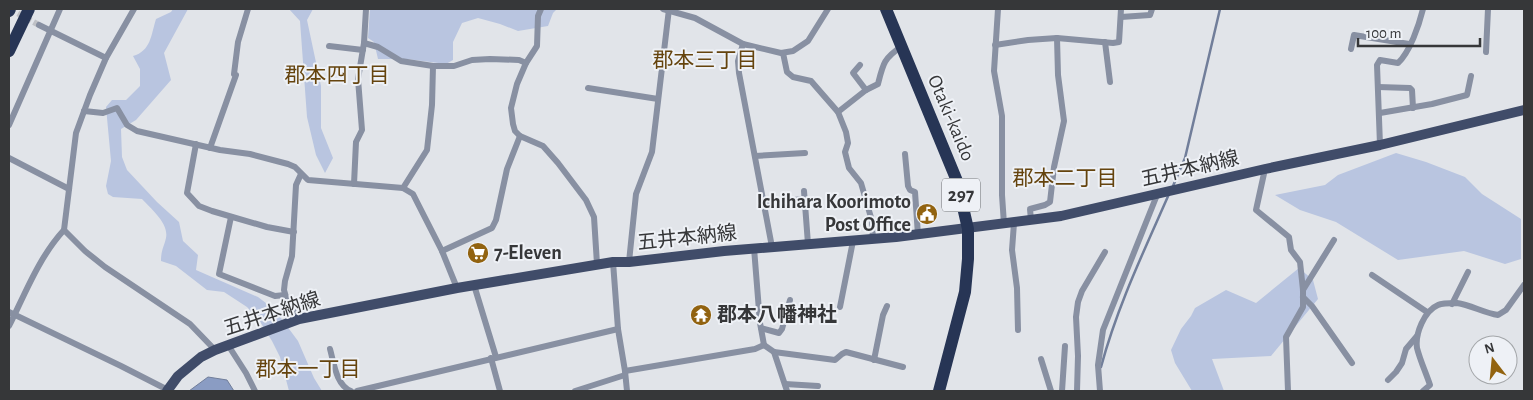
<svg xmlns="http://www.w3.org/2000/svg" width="1533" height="400" viewBox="0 0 1533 400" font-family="'Alegreya Sans','Noto Sans JP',sans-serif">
	<rect width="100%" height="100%" fill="#e1e4e9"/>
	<!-- green -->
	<g fill="#b9c5e0">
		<path d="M173,9h15l-24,44 7,27 -35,40 -15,9 1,28 5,13 30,32 22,20 4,19 15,14 -2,15 62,27 17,13 23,31 16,37 8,13h-33l-9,-34 -8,-16 -13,-21 -12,-13 -23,-15 -17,-2 -31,-24 -15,-5c0,-11 3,-14 5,-23 3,-15 -15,-29 -24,-39l-29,-2 -5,-3 -2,-8 5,-25 -5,-54 6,-7h14l14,-14v-17l-7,-13c18,-5 18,-21 23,-37l15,-7z"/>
		<polygon points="289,9 313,9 307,20 321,86 321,128 333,158 325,173 316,155 307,117 300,21"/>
		<polygon points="370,9 557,9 553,13 548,26 518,31 500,24 478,18 462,23 453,42 453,60 446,64 407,59 378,59 374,42 368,38"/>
		<polygon points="1396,153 1426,162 1465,177 1482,194 1521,219 1521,259 1505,264 1464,251 1398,260 1336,222 1300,210 1275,195 1325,185 1338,175"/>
		<polygon points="1299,268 1313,280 1318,299 1271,356 1212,359 1224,391 1192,391 1175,363 1171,350 1181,329 1191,316 1195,308 1226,290 1256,303"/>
	</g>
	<!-- water -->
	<polygon fill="#8a9cc3" stroke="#717e9a" points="208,377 227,380 234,391 189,391"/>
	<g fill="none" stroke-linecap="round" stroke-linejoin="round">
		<!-- stream -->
		<g stroke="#717e9a" stroke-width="2.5">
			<polyline points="1173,186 1185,158 1220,9"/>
			<path d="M1101,367c16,-60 43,-116 68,-173"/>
		</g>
		<!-- street-tunnel -->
		<polyline stroke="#bfc1c6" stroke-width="6" stroke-dasharray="6 3" stroke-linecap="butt" points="10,9 39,25"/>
		<!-- street -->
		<g stroke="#8890a2" stroke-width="6">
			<polyline points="541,9 538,16 537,46 526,63 517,84 511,108 513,124 515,131 520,136 543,146 558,163 586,200 594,217 597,264"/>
			<polyline points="663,9 695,18 743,44 781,53 793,51 808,41 828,9"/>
			<polyline points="998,9 994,71 1002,116 1002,195 1004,224"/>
			<polyline points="1121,17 1150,15 1152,9"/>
			<polyline points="39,25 106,58"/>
			<polyline points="1105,42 1110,82"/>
			<polyline points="364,43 378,47 401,61 433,66 454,66 472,60 490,59 519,60 526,63"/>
			<polyline points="743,44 738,61 739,73 772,247"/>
			<polyline points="995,45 1028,40 1057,38 1113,43 1119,42 1121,9"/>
			<polyline points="329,46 363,50"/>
			<polyline points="1351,49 1354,35 1409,44"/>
			<polyline points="1486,52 1488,9"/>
			<polyline points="783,53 787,72 793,77 811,81 838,112 846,132 848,143 845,152 849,168 861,183 872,221 873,240"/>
			<polyline points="860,65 853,73 866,90"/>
			<polyline points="234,74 238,42 248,9"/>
			<polyline points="1378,87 1410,88 1412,90 1413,108"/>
			<polyline points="588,88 658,99"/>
			<polyline points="84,111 103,113 117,108 127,125 137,131 220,150 250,154 288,164 295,167 308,180 403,188 413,194 417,202 442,251 457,288"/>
			<path d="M838,112l28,-22 12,-6c5,-20 6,-26 23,-37"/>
			<polyline points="1380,113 1432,104 1467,95 1471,76"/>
			<polyline points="9,125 60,9"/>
			<polyline points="196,144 187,193 199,206 212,211 267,227 294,232"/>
			<path d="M1380,145l-3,-80 3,-5 18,3c12,-11 21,-38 25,-54"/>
			<polyline points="210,148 236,75"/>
			<polyline points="905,154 908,186 910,190 915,192 918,235"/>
			<polyline points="755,156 805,153"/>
			<polyline points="9,158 69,189"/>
			<polyline points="1265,169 1256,210 1289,237 1291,250 1300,262 1303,290 1303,307 1286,337 1288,391"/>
			<polyline points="354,184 356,142 362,130 358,79 364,43 366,9"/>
			<polyline points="403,188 427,150 432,105 433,66"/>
			<polyline points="804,191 808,244"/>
			<polyline points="763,203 804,199"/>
			<polyline points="231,217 219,274 275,296 285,295"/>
			<polyline points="1031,220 1030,209 1045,205 1050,202 1054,167 1064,121 1058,75 1057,38"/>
			<polyline points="1014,223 1012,250 1017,288 1018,330"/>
			<polyline points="64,230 85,251 105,267 190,324 215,350"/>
			<polyline points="754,248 760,323 764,345"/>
			<polyline points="442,251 492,228 496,220 507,169 520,136"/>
			<polyline points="613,262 618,329 625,371 627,391"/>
			<polyline points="629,262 636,194 652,152 669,9"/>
			<polyline points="1372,275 1427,312"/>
			<polyline points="474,285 496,357"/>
			<polyline points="1303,290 1334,240"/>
			<polyline points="1303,297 1312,306 1352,363"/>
			<polyline points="1452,304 1468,272"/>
			<polyline points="840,307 853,241"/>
			<polyline points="9,312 121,366 168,390"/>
			<polyline points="299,319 286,297 284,290 285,281 292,256 296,185 301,174"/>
			<path d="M9,326c16,-32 30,-69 55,-96l12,-97 14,-38 16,-37 28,-49"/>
			<polyline points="761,328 779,333 782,329 790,300"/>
			<polyline points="228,345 246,373 255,391"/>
			<polyline points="764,345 774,352 787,391"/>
			<path d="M330,349c4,14 6,36 21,42"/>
			<polyline points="774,352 835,360 842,354 846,352 903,367"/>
			<polyline points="491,358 500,391"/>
			<polyline points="1041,359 1051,391"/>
			<polyline points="874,360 883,315 887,306"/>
			<polyline points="625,371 755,349 764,345"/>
			<polyline points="1388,380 1396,372 1402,363 1406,349 1417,336"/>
			<polyline points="785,384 818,386"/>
			<polyline points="357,391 618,329"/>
			<polyline points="575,391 625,375"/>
			<polyline points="1062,391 1065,346"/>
			<polyline points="1077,391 1078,356 1076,317 1078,302 1082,291 1105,252"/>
			<polyline points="1100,391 1098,365 1103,330 1157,195"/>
			<path d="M1423,391l7,-6c-4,-12 -10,-25 -13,-37 -2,-14 7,-37 21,-43 4,-2 14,-2 19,-2 14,2 27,10 41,12l8,-5 18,-25"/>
		</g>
		<!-- primary -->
		<polyline stroke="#404c69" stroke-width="10" points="167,391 178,376 201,357 215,350 299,319 457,288 613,262 629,262 724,251 896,237 1061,216 1265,169 1380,145 1524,110"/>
		<!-- highway -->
		<g stroke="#273555" stroke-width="12">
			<polyline points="886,9 957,181 968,229 968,259 965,292 939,391"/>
			<polyline points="9,11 10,9"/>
			<polyline points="9,51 29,9"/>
		</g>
	</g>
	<!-- icons -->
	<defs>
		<g id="civic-disc" transform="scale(1.125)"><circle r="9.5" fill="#926310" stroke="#eef1f6"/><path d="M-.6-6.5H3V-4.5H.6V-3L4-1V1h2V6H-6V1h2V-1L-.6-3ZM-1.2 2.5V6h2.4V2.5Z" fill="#fff"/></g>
		<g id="supermarket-disc" transform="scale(1.125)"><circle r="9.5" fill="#926310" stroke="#eef1f6"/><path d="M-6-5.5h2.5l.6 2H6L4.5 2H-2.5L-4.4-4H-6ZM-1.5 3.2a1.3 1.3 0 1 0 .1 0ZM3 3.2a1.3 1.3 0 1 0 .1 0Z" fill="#fff"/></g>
		<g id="temple-disc" transform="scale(1.125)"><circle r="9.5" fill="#926310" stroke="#eef1f6"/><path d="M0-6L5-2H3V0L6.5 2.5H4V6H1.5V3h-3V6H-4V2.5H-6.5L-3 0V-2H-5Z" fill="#fff"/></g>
	</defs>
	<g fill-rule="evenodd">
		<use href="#civic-disc" x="927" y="214"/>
		<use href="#supermarket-disc" x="478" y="253"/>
		<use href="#temple-disc" x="701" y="315"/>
	</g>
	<g text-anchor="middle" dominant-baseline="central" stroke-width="4" stroke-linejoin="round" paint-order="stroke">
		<!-- shield labels -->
		<rect fill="#eef1f6" stroke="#6d6f72" stroke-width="1" x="942" y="178.5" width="38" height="33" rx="4"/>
		<g font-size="19" font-weight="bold" fill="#363739">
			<text x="961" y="195">297</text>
		</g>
		<!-- street labels -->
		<g font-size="20" fill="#363739" stroke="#eef1f6">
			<text transform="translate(951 118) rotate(67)">Otaki-kaido</text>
			<text transform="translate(1190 169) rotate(-13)">五井本納線</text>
			<text transform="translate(687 238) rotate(-6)">五井本納線</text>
			<text transform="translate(272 314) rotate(-18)">五井本納線</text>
		</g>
		<!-- poi labels -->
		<g font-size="20" font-weight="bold" fill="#363739" stroke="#eef1f6" text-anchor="start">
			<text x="911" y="202" text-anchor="end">Ichihara Koorimoto<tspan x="911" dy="23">Post Office</tspan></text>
			<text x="494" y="253">7-Eleven</text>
			<text x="717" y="315">郡本八幡神社</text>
		</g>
		<!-- neighbourhood labels -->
		<g font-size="21" fill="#65440e" stroke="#eef1f6">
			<text x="705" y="60">郡本三丁目</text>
			<text x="337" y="75">郡本四丁目</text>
			<text x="1065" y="178">郡本二丁目</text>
			<text x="308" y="369">郡本一丁目</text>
		</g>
	</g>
	<!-- border -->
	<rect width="1533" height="400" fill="none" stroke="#363739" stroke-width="20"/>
	<!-- north arrow -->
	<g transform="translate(1493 360) rotate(344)"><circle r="24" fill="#eef1f6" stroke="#a4a7aa"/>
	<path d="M0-4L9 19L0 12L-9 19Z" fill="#926310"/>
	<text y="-8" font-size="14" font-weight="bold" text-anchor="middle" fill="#363739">N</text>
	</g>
	<!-- scale -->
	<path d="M1358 38v8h122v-8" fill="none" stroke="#363739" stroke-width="2.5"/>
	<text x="1366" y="38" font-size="15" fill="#363739" stroke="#eef1f6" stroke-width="4" paint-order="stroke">100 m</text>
</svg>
